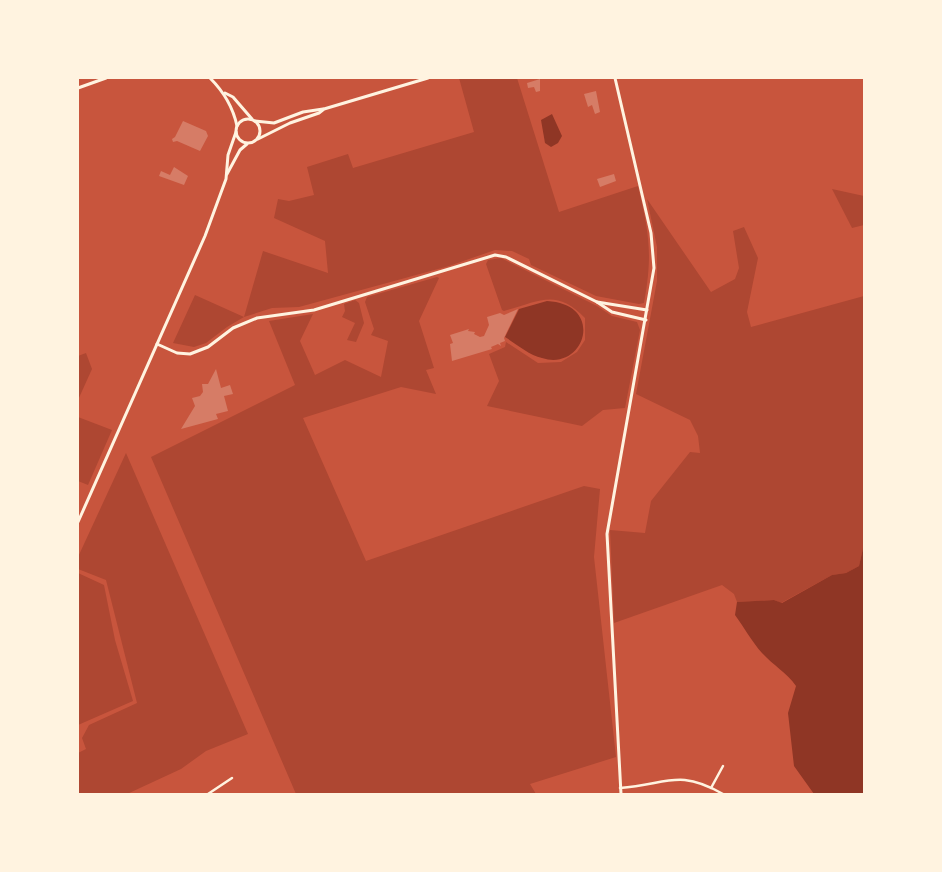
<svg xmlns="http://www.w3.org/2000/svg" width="942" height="872" viewBox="0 0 942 872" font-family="'Roboto Condensed',sans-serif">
	<rect width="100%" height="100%" fill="#c8553d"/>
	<!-- green -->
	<g fill="#ae4732">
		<path d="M459,78h58l42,134 79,-26c11,47 15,68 6,117l-5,1 -43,-8 -65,-31 -2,-6 -17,-8 -17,-1 -46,16 -150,41 -27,1 -28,9 -17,10 -21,16 -12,4 -21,-4 22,-48 49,22 19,-66 65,22 -3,-32 -51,-23 4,-19 11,2 25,-6 -7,-28 41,-13 5,14 121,-36z"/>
		<polygon points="832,189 864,196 864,225 852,228"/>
		<polygon points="647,199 711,292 735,279 739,268 733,231 744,227 758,258 747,312 751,327 864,296 864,544 859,566 846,573 832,575 781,603 774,600 737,602 734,594 722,585 614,623 610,530 645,533 651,501 690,452 700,453 698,436 690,420 636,394 657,281 657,247"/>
		<path d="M501,258l96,48 15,10 25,6 3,8 -15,78 -22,2 -21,16 -95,-20 12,-25 -10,-27 16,-7 1,-5 32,21 23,-1 16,-10 8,-12v-22c-29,-30 -45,-17 -81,-7l-2,-1 -16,-46 2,-4z"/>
		<polygon points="437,277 439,278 419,321 434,368 426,370 436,394 401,387 303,418 366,561 584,486 600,489 594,557 616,757 530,784 536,794 296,794 151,457 295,385 269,321 313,314 300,341 315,375 345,360 381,377 388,341 371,335 374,329 365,302 367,297"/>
		<polygon points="355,300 359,303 364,323 356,342 347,340 355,323 342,317 345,311 344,304"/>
		<polygon points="86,353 92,369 78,400 78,356"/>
		<polygon points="78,417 112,430 88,485 78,481"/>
		<polygon points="126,453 248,734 206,751 181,769 127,794 78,794 78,753 86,749 82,738 89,725 137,703 106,580 78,569 78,557"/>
		<polygon points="78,573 104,585 115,640 133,701 78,725"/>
	</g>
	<!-- water -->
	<g fill="#8f3625">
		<polygon points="552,114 562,136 558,143 551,147 545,143 541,120"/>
		<path d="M547,301c59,3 38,71 -5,57 -13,-3 -26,-14 -37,-21l14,-28z"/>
		<path d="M864,544v250h-50l-20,-28 -6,-53 8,-27c-9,-13 -23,-21 -34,-33 -10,-11 -18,-26 -27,-38l2,-13 37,-2 8,3 50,-28 14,-2 13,-7z"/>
	</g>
	<!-- building -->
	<g fill="#d67c66">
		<polygon points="540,79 540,91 536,92 534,87 528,88 527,83"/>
		<polygon points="596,91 600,112 595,114 592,105 588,107 584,94"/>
		<polygon points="183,121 206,131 208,136 200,151 177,141 173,142 172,139 175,137"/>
		<polygon points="174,167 188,176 184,185 159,176 161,171 170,175"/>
		<polygon points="614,174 616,181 600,187 597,179"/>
		<polygon points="518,309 504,338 505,341 500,343 501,346 498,344 491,347 492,349 452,361 450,344 453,343 450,335 469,329 468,331 475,332 474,334 480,337 484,336 489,325 487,317 500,313 504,315"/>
		<polygon points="216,369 221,388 230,385 233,394 224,396 228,411 216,414 218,419 181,429 195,406 192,398 200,396 203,392 202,384 208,384"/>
	</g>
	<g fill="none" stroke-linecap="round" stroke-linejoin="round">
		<!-- minor -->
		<g stroke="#fff3e0" stroke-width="2.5">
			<path d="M620,788c47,-3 57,-20 103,6"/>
			<polyline points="711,788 723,766"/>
			<polyline points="208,794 232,778"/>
		</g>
		<!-- tertiary -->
		<g stroke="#fff3e0" stroke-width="3">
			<polyline points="597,302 647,310"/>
			<polyline points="157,344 177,353 190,354 208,347 233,328 257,318 314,310 495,255 506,257 597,302 612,312 646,320"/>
		</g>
		<!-- secondary -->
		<g stroke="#fff3e0" stroke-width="3">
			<path d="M210,78c14,14 23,29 27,48"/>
			<polyline points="615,78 651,233 654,268 607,534 621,794"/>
			<polyline points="78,88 106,78"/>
			<polyline points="225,93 233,97 252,119"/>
			<circle cx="248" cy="131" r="12"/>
			<polyline points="255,121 274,123 303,112 323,109"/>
			<polyline points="258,139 290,123 319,113 324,109 428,78"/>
			<polyline points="227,174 240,150 247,144"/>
			<polyline points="78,522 205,236 226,179 228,155 236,132"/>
		</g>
	</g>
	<!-- border -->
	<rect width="942" height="872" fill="none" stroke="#fff3e0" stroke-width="158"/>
</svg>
